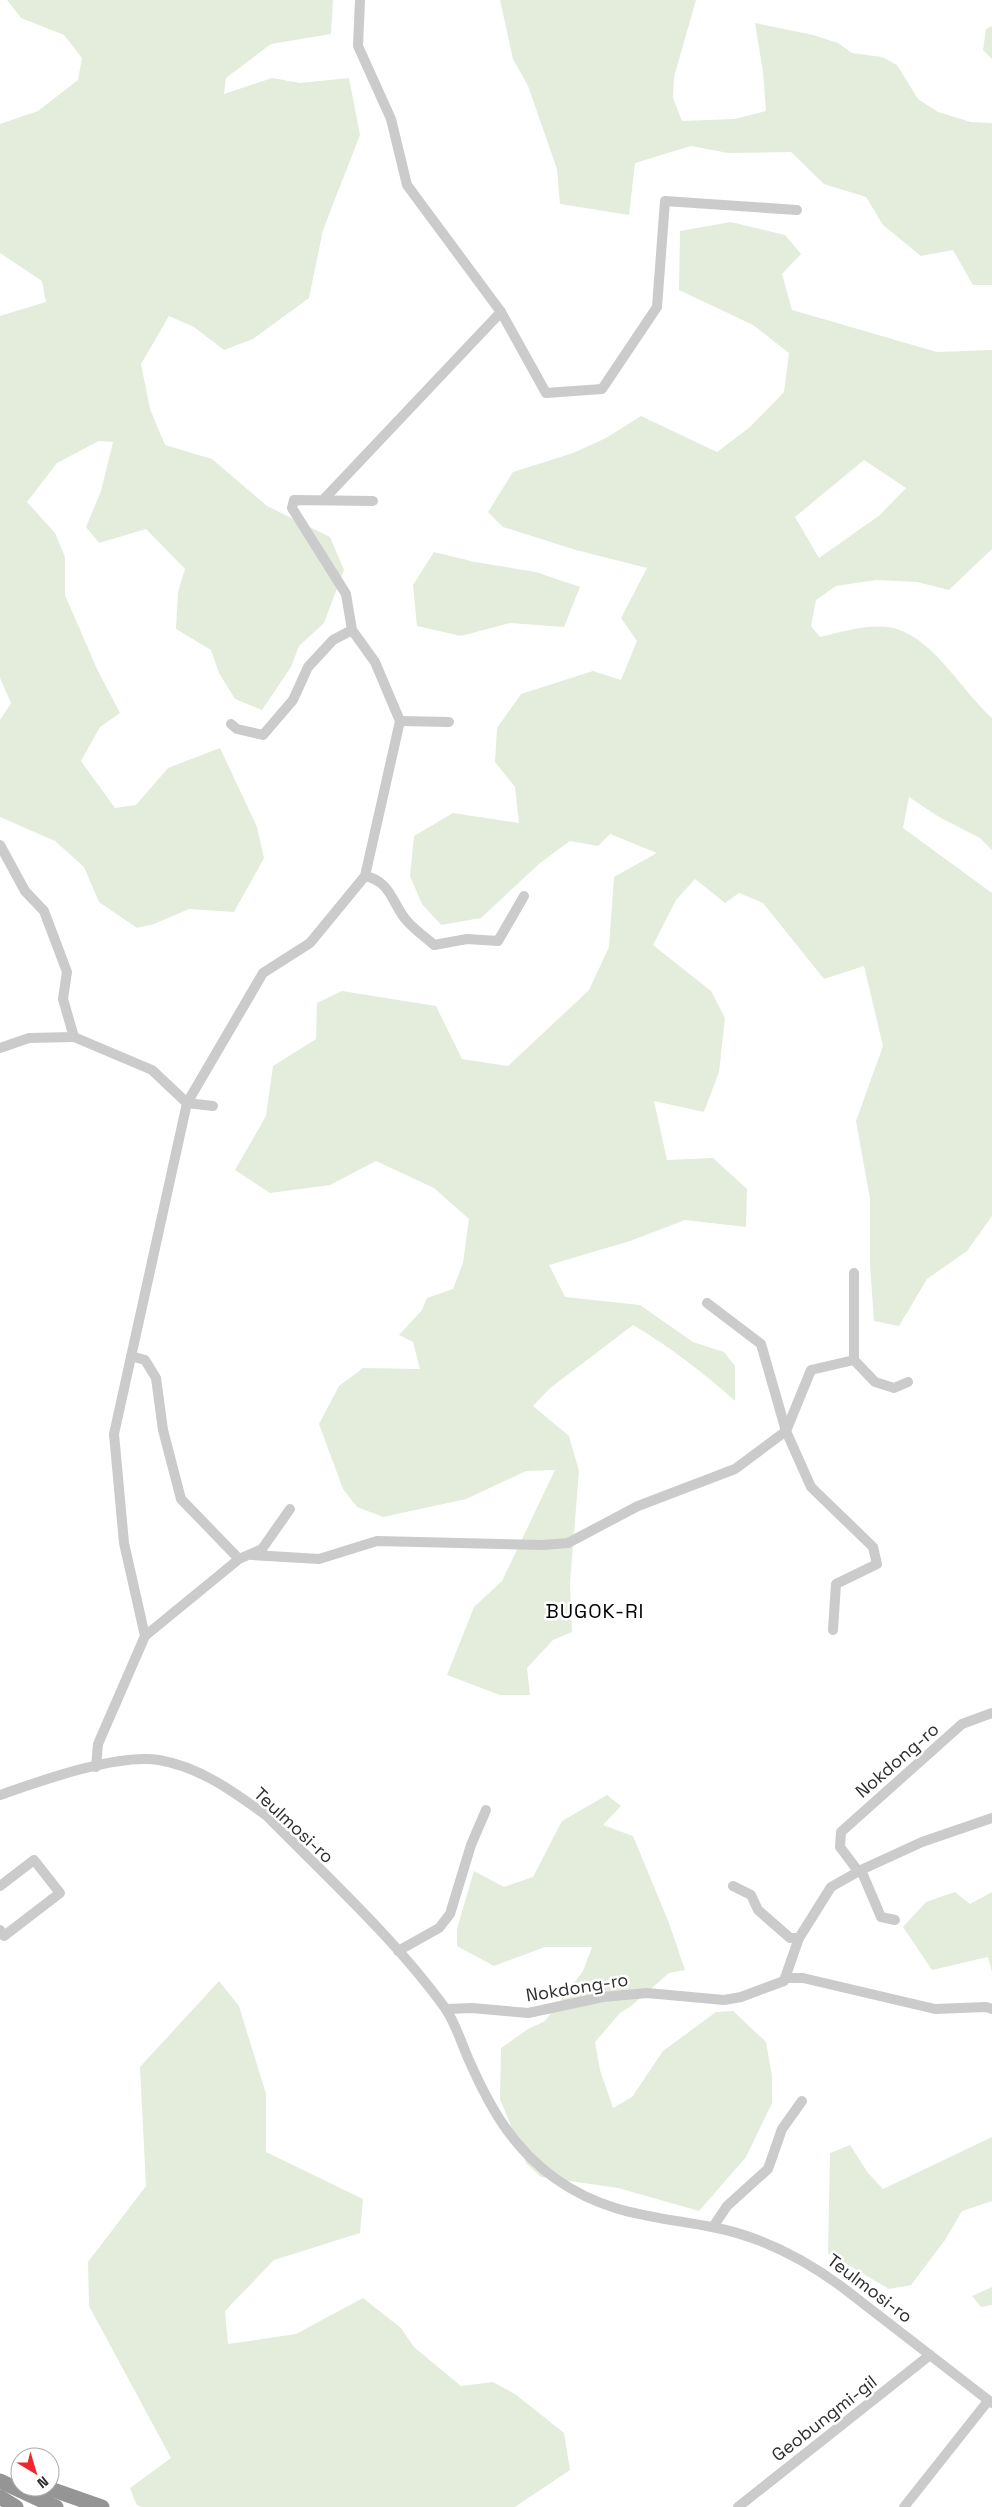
<svg xmlns="http://www.w3.org/2000/svg" width="992" height="2507" viewBox="0 0 992 2507" font-family="'Space Grotesk',sans-serif">
	<rect width="100%" height="100%" fill="#fff"/>
	<!-- green -->
	<g fill="#e4eddb" fill-rule="evenodd">
		<polygon points="7,0 333,0 331,34 271,44 226,78 224,94 272,78 300,83 349,78 360,135 323,230 309,298 253,339 224,350 194,327 169,316 141,364 150,409 165,445 212,459 267,506 330,537 344,570 324,623 299,646 291,667 262,710 235,699 219,673 211,650 176,629 178,592 185,569 146,529 99,543 86,527 101,491 113,442 99,441 57,463 27,502 55,533 65,557 65,595 97,669 120,713 100,727 81,761 115,808 136,805 168,768 220,748 257,827 264,858 234,912 189,909 154,924 137,928 99,902 84,867 55,841 0,817 0,720 11,703 0,678 0,316 46,302 42,281 0,253 0,124 38,111 78,80 82,58 64,35 21,18"/>
		<polygon points="500,0 696,0 674,77 673,98 682,121 735,119 766,111 763,72 755,23 813,35 838,43 852,53 882,57 897,65 918,99 938,112 971,122 992,123 992,285 973,285 953,250 921,256 883,225 866,197 824,184 791,152 728,153 691,146 635,163 629,215 560,204 557,169 528,86 513,59"/>
		<polygon points="992,26 992,59 983,50 986,29"/>
		<path d="M731,222l54,13 16,19 -19,20 10,36 145,42 55,-2v199l-43,41 -32,-8 -41,-2 -40,6 -20,14 -5,26 9,11c22,-5 54,-15 77,-8 38,12 65,62 95,89v132l-12,-12 -41,-21 -30,-20 -6,31 89,65v323l-25,35 -40,28 -28,47 -25,-5 -4,-56v-66l-14,-78 27,-75 -19,-80 -40,13 -61,-76 -24,-10 -14,10 -30,-24 -19,21 -23,45 58,46 14,27 -6,54 -15,40 -50,-11 13,59 46,-2 34,31 -1,38 -61,-7 -55,21 -81,24 16,32 75,8 53,37 31,10 11,14v35c-31,-28 -66,-55 -102,-76l-84,64 -16,17 36,30 10,35 -9,112 2,49 -19,8 -26,28 3,27h-30l-53,-20 27,-68 28,-26 53,-111 -29,1 -60,28 -83,18 -26,-10 -14,-18 -24,-65 20,-38 24,-18 57,1 -7,-27 -14,-7 23,-25 5,-12 26,-9 10,-26 6,-44 -35,-31 -58,-27 -46,24 -60,8 -35,-23 31,-54 7,-50 43,-27 1,-36 25,-12 94,15 26,53 46,7 81,-76 20,-43 5,-70 43,-24 -47,-19 -12,12 -28,-5 -30,22 -59,55 -40,7 -19,-21 -12,-28 4,-40 39,-23 66,10 -4,-36 -20,-25 2,-34 24,-34 72,-23 28,9 16,-39 -16,-23 26,-50 -71,-18 -73,-23 -15,-15 25,-40 60,-19 33,-15 35,-22 76,36 33,-25 34,-35 5,-39 -36,-28 -74,-35 1,-59zM864,460l42,28 -26,27 -61,43 -24,-41z"/>
		<polygon points="434,552 475,562 536,572 580,587 564,627 510,623 461,636 417,626 413,585"/>
		<polygon points="607,1795 621,1806 603,1825 633,1836 669,1923 685,1970 669,1973 631,2006 620,2013 595,2042 600,2070 613,2108 632,2097 663,2051 716,2012 733,2011 766,2042 772,2076 772,2103 746,2157 699,2211 618,2188 541,2177 526,2163 500,2099 501,2048 528,2029 545,2021 583,1971 592,1947 545,1947 494,1966 457,1946 457,1929 474,1871 504,1887 533,1877 562,1821"/>
		<polygon points="955,1892 970,1904 992,1892 992,1972 988,1957 932,1970 903,1927 926,1902"/>
		<polygon points="219,1981 239,2006 266,2094 266,2152 363,2199 360,2233 274,2260 225,2311 228,2344 296,2334 363,2298 401,2328 414,2347 461,2386 493,2382 515,2394 564,2433 570,2470 515,2507 141,2507 136,2504 130,2488 171,2458 89,2306 88,2262 146,2186 140,2067"/>
		<polygon points="992,2137 992,2201 962,2211 945,2240 911,2285 889,2289 828,2253 830,2153 850,2145 868,2173 883,2189"/>
		<polygon points="992,2287 992,2305 981,2307 972,2296"/>
	</g>
	<g fill="none" stroke-linecap="round" stroke-linejoin="round">
		<!-- minor -->
		<g stroke="#cbcbcb" stroke-width="10">
			<polyline points="360,0 358,46 391,119 407,185 501,312 546,393 602,389 657,307 665,201 797,210"/>
			<polyline points="324,499 501,312"/>
			<polyline points="400,721 449,722"/>
			<polyline points="231,724 237,729 263,735 293,700 308,667 333,640 352,630"/>
			<polyline points="0,845 25,891 44,911 67,972 63,999 74,1037 152,1070 187,1103 213,1106"/>
			<path d="M365,876c26,5 27,28 42,45 8,9 18,16 27,24l33,-6 31,2 26,-45"/>
			<polyline points="0,1048 29,1038 74,1037"/>
			<polyline points="854,1273 854,1360"/>
			<polyline points="707,1303 761,1344 786,1431 811,1487 873,1547 877,1564 836,1584 833,1630"/>
			<polyline points="131,1356 145,1360 156,1378 163,1430 181,1499 239,1559"/>
			<polyline points="252,1555 319,1559 377,1541 543,1545 568,1543 638,1506 735,1469 786,1431 811,1370 854,1360 875,1382 894,1388 908,1382"/>
			<polyline points="145,1636 239,1559 262,1549 290,1509"/>
			<polyline points="96,1767 98,1744 145,1636 124,1543 114,1434 187,1103 263,973 310,943 365,876 400,721 375,662 352,630 346,594 292,508 294,500 373,501"/>
			<path d="M0,1795c40,-14 118,-42 159,-35 41,7 75,32 108,56 60,61 128,123 178,192 10,14 16,34 23,50 21,48 44,90 88,121 51,36 98,37 156,48 48,9 91,31 130,60l150,116"/>
			<polyline points="861,1870 881,1917 895,1920"/>
			<polyline points="858,1871 840,1847 841,1832 962,1724 992,1713"/>
			<polyline points="0,1886 34,1860 60,1893 4,1936 0,1930"/>
			<polyline points="733,1886 751,1895 758,1910 790,1938 799,1938"/>
			<polyline points="398,1951 439,1928 450,1914 471,1845 486,1810"/>
			<polyline points="785,1978 803,1978 935,2009 986,2007 992,2009"/>
			<polyline points="446,2009 472,2008 528,2013 603,1997 647,1993 724,2000 741,1997 784,1981 799,1938 831,1887 861,1870 922,1842 992,1818"/>
			<polyline points="713,2227 727,2206 768,2169 782,2129 802,2101"/>
			<polyline points="738,2507 930,2355"/>
			<polyline points="904,2507 988,2401"/>
		</g>
		<!-- highway -->
		<g stroke="#959595" stroke-width="15">
			<polyline points="0,2481 56,2507"/>
			<polyline points="45,2487 102,2507"/>
			<polyline points="0,2497 16,2507"/>
		</g>
	</g>
	<g text-anchor="middle" dominant-baseline="central" stroke-width="5" stroke-linejoin="round" paint-order="stroke">
		<!-- street labels -->
		<g font-size="18" fill="#2e2e2e" stroke="#fff">
			<text transform="translate(897 1760) rotate(-41)">Nokdong-ro</text>
			<text transform="translate(294 1825) rotate(43)">Teulmosi-ro</text>
			<text transform="translate(577 1987) rotate(-9)">Nokdong-ro</text>
			<text transform="translate(870 2288) rotate(37)">Teulmosi-ro</text>
			<text transform="translate(824 2418) rotate(-38)">Geobungmi-gil</text>
		</g>
		<!-- quarter labels -->
		<g font-size="20" letter-spacing="1" fill="#000" stroke="#fff">
			<text x="595" y="1611">BUGOK-RI</text>
		</g>
	</g>
	<!-- north arrow -->
	<g transform="translate(35 2472) rotate(142)"><circle r="24" fill="#ffffff" stroke="#ababab"/>
	<path d="M0-4L9 19L0 12L-9 19Z" fill="#f1252e"/>
	<text y="-8" font-size="14" font-weight="bold" text-anchor="middle" fill="#2e2e2e">N</text>
	</g>
</svg>
